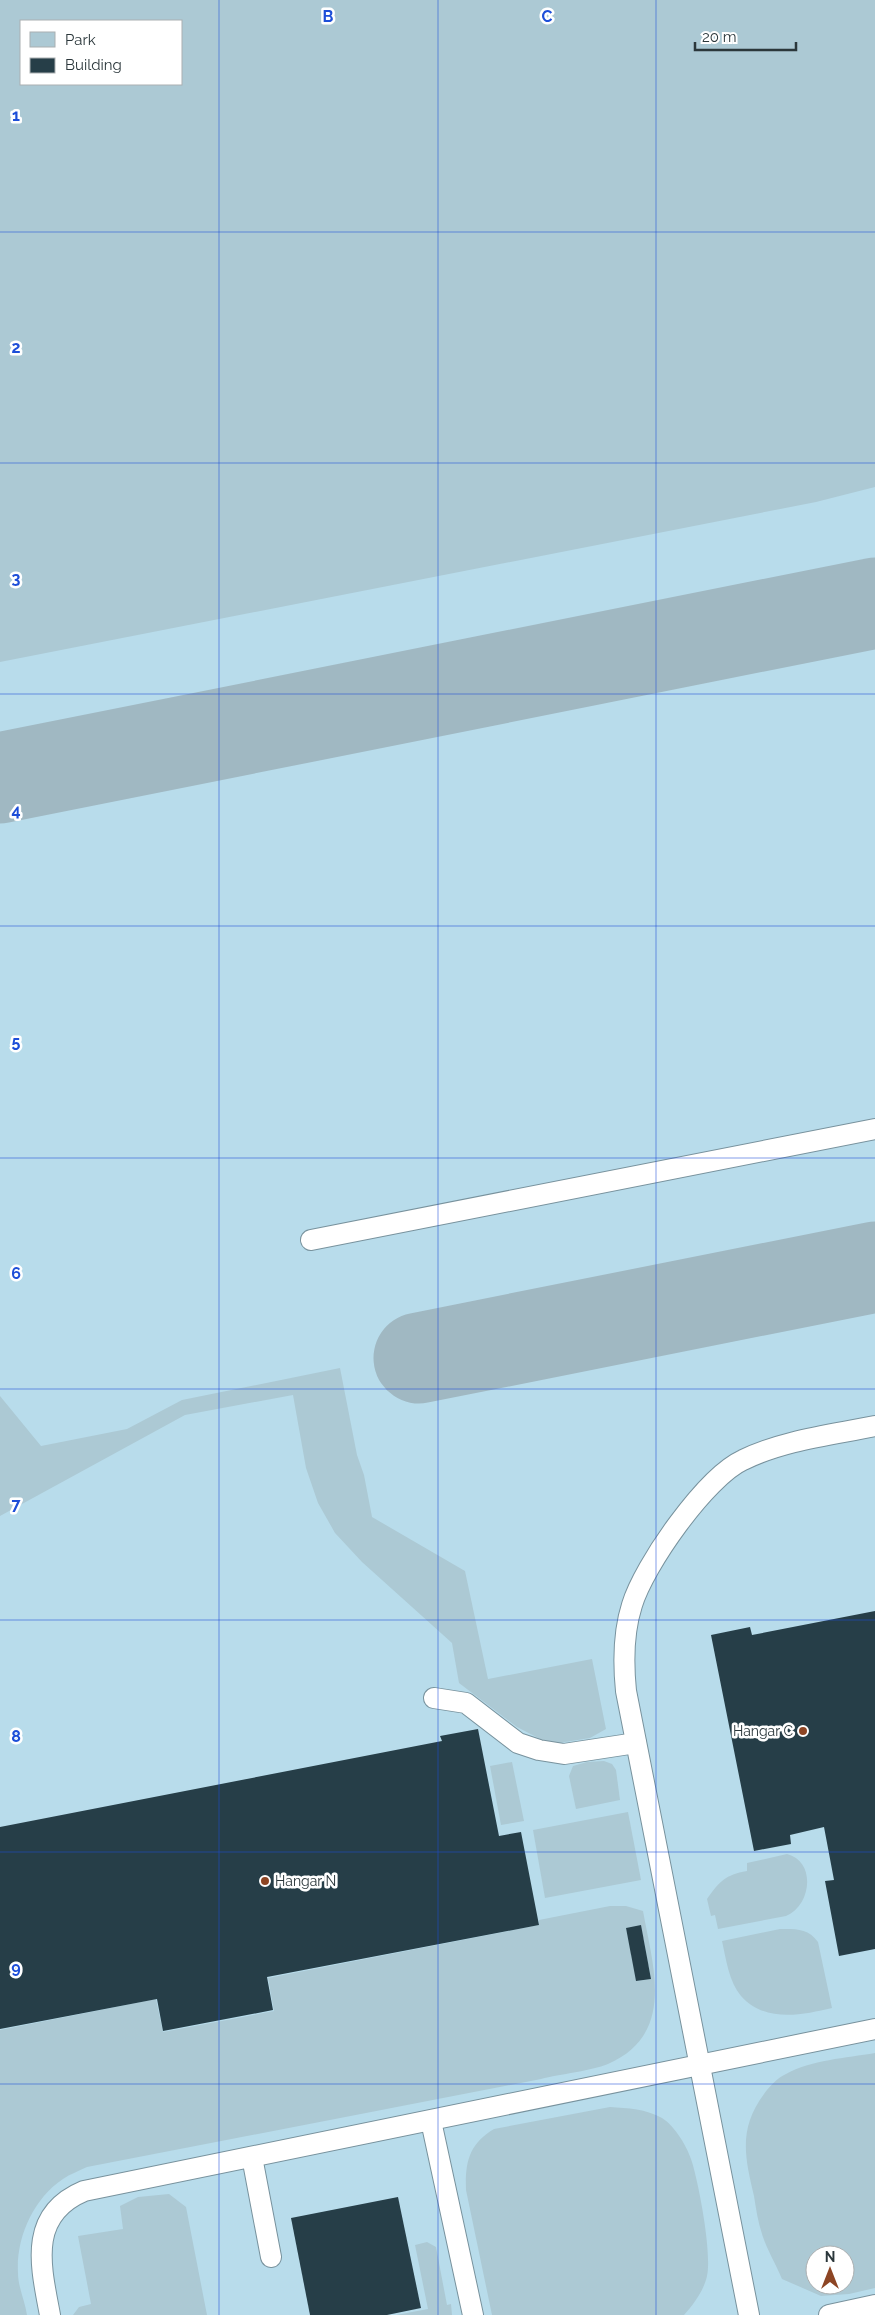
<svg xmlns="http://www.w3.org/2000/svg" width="875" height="2315" viewBox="0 0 875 2315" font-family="Raleway,sans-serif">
	<rect width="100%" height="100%" fill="#cce9f5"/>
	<!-- built -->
	<path fill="#b8dceb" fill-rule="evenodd" d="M0,0h875v2315h-875zM21,21h160v63h-160zM815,2255h30v30h-30z"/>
	<!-- green -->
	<g fill="#acc9d4" fill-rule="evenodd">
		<path d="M0,0h875v487l-59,15 -816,160zM21,21h160v63h-160z"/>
		<polygon points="340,1368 357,1455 364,1475 372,1517 465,1571 488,1679 592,1659 606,1729 590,1738 559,1743 546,1742 517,1727 459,1683 452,1643 362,1562 335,1533 318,1503 306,1468 293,1395 185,1415 0,1516 0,1396 41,1446 127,1429 182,1400"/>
		<polygon points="604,1761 612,1764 616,1770 620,1800 576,1809 569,1776 573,1766 587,1762"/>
		<polygon points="512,1762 524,1821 501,1825 490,1766"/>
		<polygon points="628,1812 641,1880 545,1898 533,1830"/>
		<path d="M787,1854c29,7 25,51 -1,62l-68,13 -3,-14 -4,1 -4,-17c13,-18 18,-24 40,-28v-8z"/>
		<path d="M610,1906h16l17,5c10,56 33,123 -35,153 -17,7 -48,10 -67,15l-454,88c-8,4 -17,7 -24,12 -30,20 -47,59 -45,94 0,14 7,28 9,42h-27v-285l156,-31 7,33 111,-21 -6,-33 271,-53v-5zM641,1926l10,53 -14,2 -11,-53z"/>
		<path d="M780,1929c16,0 28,-1 38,13l14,66c-30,7 -67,15 -91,-12 -12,-14 -15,-37 -19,-55z"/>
		<path d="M875,2053v235l-26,6 -28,2 -39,-17c-6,-15 -15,-29 -20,-45 -4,-12 -6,-25 -8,-38 -9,-38 -16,-67 10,-102 5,-7 13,-16 22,-20 25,-14 60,-16 89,-21zM815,2255h30v30h-30z"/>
		<path d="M610,2107c18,1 36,2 52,11 13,8 26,30 30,44 7,23 20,91 15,114 -3,14 -13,28 -23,39h-192l-26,-125c-1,-28 3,-46 28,-61z"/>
		<polygon points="169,2194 186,2207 207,2315 73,2315 79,2307 91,2304 78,2236 123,2229 120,2206 138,2197"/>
		<polygon points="427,2242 436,2247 447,2305 451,2304 452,2315 396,2315 428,2309 415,2245"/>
	</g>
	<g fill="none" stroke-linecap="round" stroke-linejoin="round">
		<!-- taxiway -->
		<g stroke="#a0b8c2" stroke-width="91">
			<polyline points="0,778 875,603"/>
			<polyline points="419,1358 875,1267"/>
		</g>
	</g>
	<!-- building -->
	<g fill="#263e48">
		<polygon points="875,1611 875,1949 839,1956 825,1881 834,1880 824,1827 790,1835 791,1844 754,1851 711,1635 750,1627 752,1635"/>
		<polygon points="478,1729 499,1836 521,1832 539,1925 267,1977 273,2010 163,2031 157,1999 0,2029 0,1827 442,1741 440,1736"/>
		<polygon points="641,1925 651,1979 636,1981 626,1928"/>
		<polygon points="398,2197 421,2308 387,2315 310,2315 291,2218"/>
	</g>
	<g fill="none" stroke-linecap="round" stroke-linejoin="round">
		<!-- service casing -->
		<g stroke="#78929d" stroke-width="22">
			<g id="service">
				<polyline points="311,1240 875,1129"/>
				<polyline points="434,1698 466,1703 518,1743 539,1750 564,1754 636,1743"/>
				<polyline points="431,2121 473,2315"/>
				<polyline points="252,2157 271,2257"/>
				<path d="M50,2315c-9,-48 -23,-100 34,-124l791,-162"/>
				<path d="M749,2315l-123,-624c-3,-30 -3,-58 6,-86 12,-40 74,-128 111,-145 41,-20 88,-25 132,-34"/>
				<polyline points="829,2315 875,2305"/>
			</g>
		</g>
		<!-- service -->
		<use href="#service" stroke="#fff" stroke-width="20"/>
	</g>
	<!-- grid -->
	<path fill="none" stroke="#1d4ed8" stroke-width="1" stroke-opacity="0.55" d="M219,0v2315M438,0v2315M656,0v2315M0,232h875M0,463h875M0,694h875M0,926h875M0,1158h875M0,1389h875M0,1620h875M0,1852h875M0,2084h875"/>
	<!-- markers -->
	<g fill="#8d4524" stroke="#fff" stroke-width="2">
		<circle cx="803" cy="1731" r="5"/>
		<circle cx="265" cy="1881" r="5"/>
	</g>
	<g text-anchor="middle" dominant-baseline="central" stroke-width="5" stroke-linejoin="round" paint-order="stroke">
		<!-- poi labels -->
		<g font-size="14" fill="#2b373b" stroke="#fff" text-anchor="end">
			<text x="793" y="1731">Hangar C</text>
			<text x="275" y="1881" text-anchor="start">Hangar N</text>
		</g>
	</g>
	<g font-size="16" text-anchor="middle" font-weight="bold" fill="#1d4ed8" stroke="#fff" stroke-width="5" stroke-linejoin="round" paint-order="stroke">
		<text x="328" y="22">B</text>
		<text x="547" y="22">C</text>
		<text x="16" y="121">1</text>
		<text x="16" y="353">2</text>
		<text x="16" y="584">3</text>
		<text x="16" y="816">4</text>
		<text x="16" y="1047">5</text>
		<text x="16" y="1279">6</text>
		<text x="16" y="1510">7</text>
		<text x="16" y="1742">8</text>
		<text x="16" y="1973">9</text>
	</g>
	<!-- legend -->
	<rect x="20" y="20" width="162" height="65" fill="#ffffff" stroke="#aaafb1"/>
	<rect x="30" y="32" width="25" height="15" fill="#acc9d4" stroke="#aaafb1"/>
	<text x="65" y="45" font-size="15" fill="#2b373b">Park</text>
	<rect x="30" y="58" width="25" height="15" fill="#263e48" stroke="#aaafb1"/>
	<text x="65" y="70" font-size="15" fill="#2b373b">Building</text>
	<!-- north arrow -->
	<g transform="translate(830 2270)"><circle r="24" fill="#ffffff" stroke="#aaafb1"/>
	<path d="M0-4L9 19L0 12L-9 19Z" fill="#8d4524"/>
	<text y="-8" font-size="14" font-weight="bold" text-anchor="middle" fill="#2b373b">N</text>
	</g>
	<!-- scale -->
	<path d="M695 42v8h101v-8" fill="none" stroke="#2b373b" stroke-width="2.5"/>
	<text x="702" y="42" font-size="15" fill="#2b373b" stroke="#ffffff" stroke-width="4" paint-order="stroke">20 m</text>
</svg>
